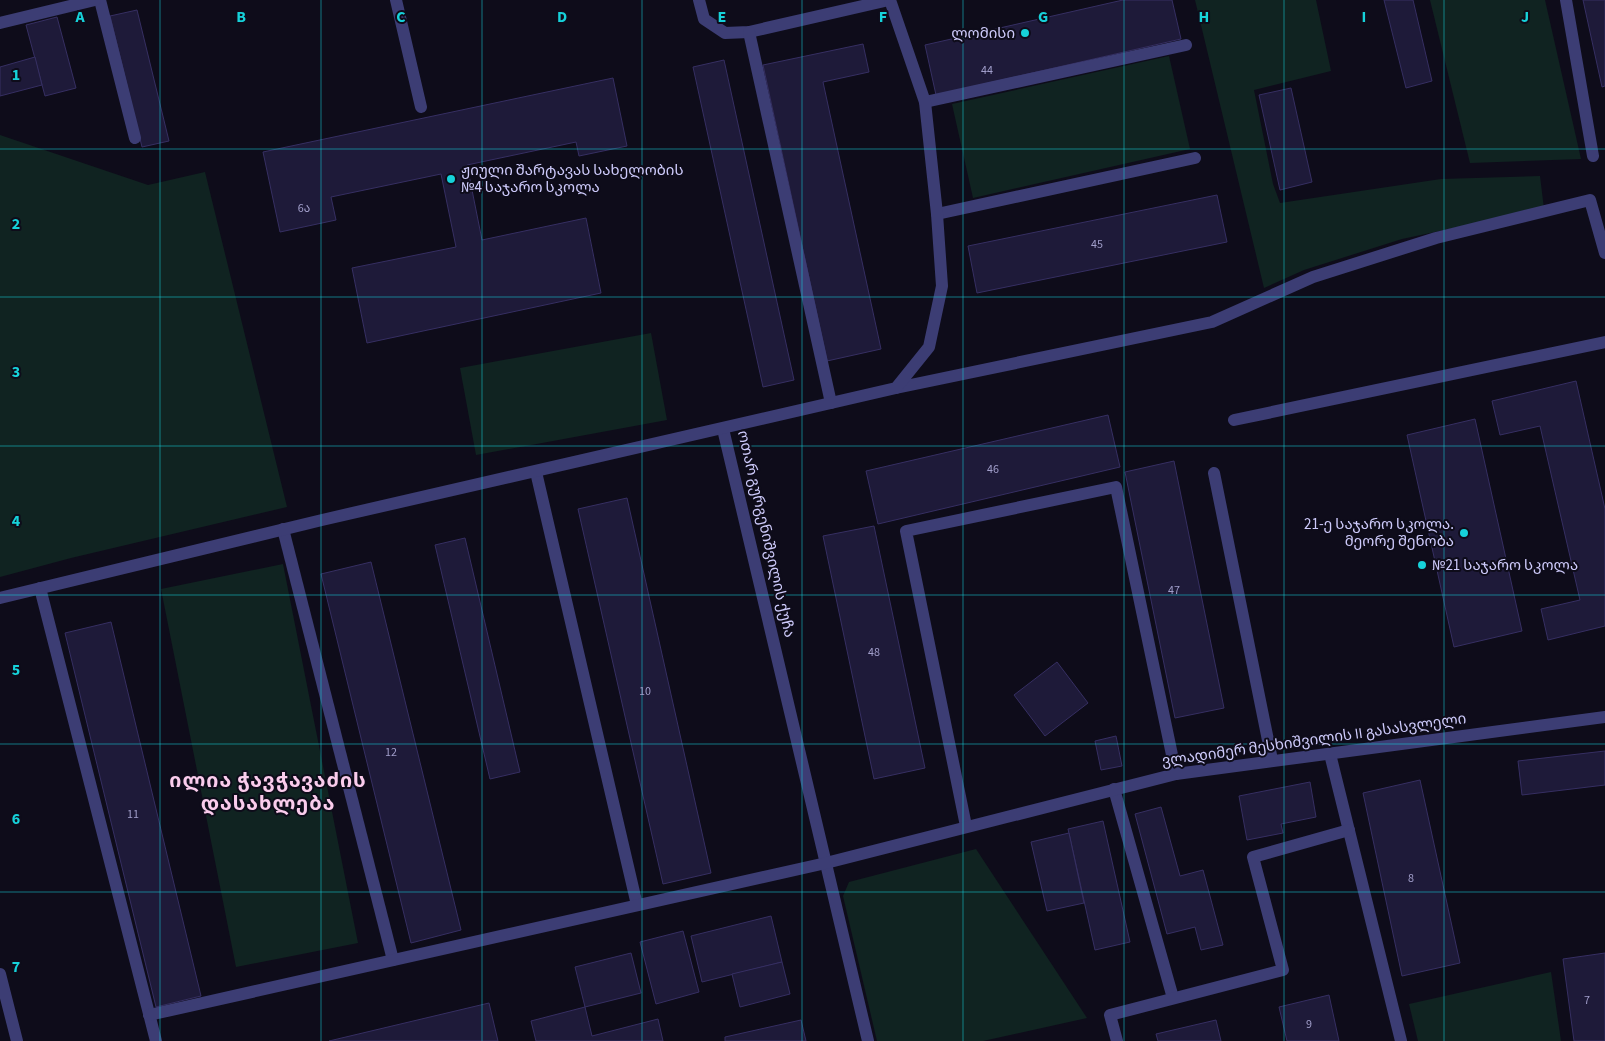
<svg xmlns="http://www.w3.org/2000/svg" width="1605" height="1041" viewBox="0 0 1605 1041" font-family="'Source Sans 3','Noto Sans Georgian',sans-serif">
	<rect width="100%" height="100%" fill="#0e0c1a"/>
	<!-- green -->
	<g fill="#102321">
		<polygon points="1195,0 1316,0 1331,71 1254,90 1273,184 1280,203 1441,179 1540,176 1544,209 1402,239 1304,270 1264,288"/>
		<polygon points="1430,0 1545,0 1581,159 1470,163"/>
		<polygon points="1169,56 1190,149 973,198 952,104"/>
		<polygon points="0,135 148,185 205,172 287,507 71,558 0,577"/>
		<polygon points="651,333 667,420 476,455 460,368"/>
		<polygon points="283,564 358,943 236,967 161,589"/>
		<polygon points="976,849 1087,1018 983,1041 877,1041 843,896 849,882"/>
		<polygon points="1551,972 1561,1041 1418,1041 1409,1004"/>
	</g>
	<!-- building -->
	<g fill="#1e1a39" stroke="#362f62">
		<polygon points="1123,0 1172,0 1181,39 936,95 925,45"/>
		<polygon points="1384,0 1413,0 1432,81 1406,88"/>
		<polygon points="1583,0 1605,0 1605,86 1602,87"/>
		<polygon points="137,10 169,141 142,147 110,16"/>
		<polygon points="57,17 76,88 45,96 26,25"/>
		<polygon points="863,44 869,72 823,82 881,349 827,361 763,65"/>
		<polygon points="35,57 42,85 0,96 0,67"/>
		<polygon points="724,60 794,380 763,387 693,67"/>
		<polygon points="613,78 627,146 579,156 576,142 467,165 482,240 586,218 601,293 367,343 352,268 456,247 441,174 331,197 336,220 280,232 263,152"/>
		<polygon points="1291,88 1312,182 1280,190 1259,95"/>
		<polygon points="1217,195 1227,242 977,293 968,246"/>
		<polygon points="1576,381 1605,509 1605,626 1548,640 1541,609 1580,600 1540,426 1500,435 1492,401"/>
		<polygon points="1108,415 1120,467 878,524 866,471"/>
		<polygon points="1475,419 1522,631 1454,647 1407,435"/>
		<polygon points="1174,461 1224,708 1175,718 1125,472"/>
		<polygon points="627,498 711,873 663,884 578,509"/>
		<polygon points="874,526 925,768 874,779 823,536"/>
		<polygon points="465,538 520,772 490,779 435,545"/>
		<polygon points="371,562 461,930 411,943 321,574"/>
		<polygon points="111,622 201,996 156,1007 65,633"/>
		<polygon points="1057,662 1088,703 1045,736 1014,695"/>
		<polygon points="1116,736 1122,766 1101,770 1095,741"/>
		<polygon points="1605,751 1605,785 1522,795 1518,761"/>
		<polygon points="1420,780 1460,963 1402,976 1363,793"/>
		<polygon points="1310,782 1316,817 1281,824 1283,833 1247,840 1239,796"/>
		<polygon points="1161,807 1180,876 1203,870 1223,945 1201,950 1195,927 1167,934 1135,814"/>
		<polygon points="1103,821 1130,942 1095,950 1068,829"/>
		<polygon points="1069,833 1084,903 1047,911 1031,842"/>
		<polygon points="771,916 782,962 702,982 691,936"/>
		<polygon points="683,931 699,992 656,1004 640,942"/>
		<polygon points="631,953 641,993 585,1007 575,967"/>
		<polygon points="1605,953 1605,1041 1574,1041 1563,959"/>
		<polygon points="782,962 790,994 740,1007 732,974"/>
		<polygon points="1329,995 1339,1041 1287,1041 1279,1007"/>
		<polygon points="489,1003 498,1041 329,1041"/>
		<polygon points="585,1007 592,1036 658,1019 663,1041 536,1041 531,1021"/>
		<polygon points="801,1020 806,1041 725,1041 725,1037"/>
		<polygon points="1216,1020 1221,1041 1158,1041 1156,1034"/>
	</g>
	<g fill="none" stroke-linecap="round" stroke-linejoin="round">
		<!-- minor -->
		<g stroke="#3c3d74" stroke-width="12">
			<polyline points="100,0 135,138"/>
			<polyline points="396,0 421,107"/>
			<polyline points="699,0 704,19 725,33 749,32 889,0"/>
			<polyline points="1566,0 1593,156"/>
			<polyline points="0,23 95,0"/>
			<polyline points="749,32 831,403"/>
			<polyline points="925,102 1186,45"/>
			<polyline points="937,214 1195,158"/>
			<polyline points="896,388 1212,322 1313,277 1436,238 1590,200 1605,253"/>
			<polyline points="1234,420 1605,342"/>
			<polyline points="723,429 868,1041"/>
			<polyline points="536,472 637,905"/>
			<polyline points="1214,473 1272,760"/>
			<polyline points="283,529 393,960"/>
			<polyline points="40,588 156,1041"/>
			<polyline points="0,598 322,520 896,388 929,347 942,286 937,214 925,102 890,0"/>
			<polyline points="1330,754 1401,1041"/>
			<polyline points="1114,789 1173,998"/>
			<polyline points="966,826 906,531 1116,487 1176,774"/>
			<polyline points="0,974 17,1041"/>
			<polyline points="149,1015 826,863 1176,774 1605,717"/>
			<polyline points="1117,1041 1110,1015 1283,970 1253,857 1349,830"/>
		</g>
	</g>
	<!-- grid -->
	<path fill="none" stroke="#16d2da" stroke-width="1" stroke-opacity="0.55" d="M160,0v1041M321,0v1041M482,0v1041M642,0v1041M802,0v1041M963,0v1041M1124,0v1041M1284,0v1041M1444,0v1041M0,149h1605M0,297h1605M0,446h1605M0,595h1605M0,744h1605M0,892h1605"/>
	<!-- markers -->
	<g fill="#16d2da" stroke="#0e0c1a" stroke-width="2">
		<circle cx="1025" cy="33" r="5"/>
		<circle cx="451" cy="179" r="5"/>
		<circle cx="1464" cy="533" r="5"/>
		<circle cx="1422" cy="565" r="5"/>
	</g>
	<g text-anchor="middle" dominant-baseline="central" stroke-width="4" stroke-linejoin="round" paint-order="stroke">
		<!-- number labels -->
		<g font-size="12" fill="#a19eca">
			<text x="987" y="70">44</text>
			<text x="304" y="208">6ა</text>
			<text x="1097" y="244">45</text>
			<text x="993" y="469">46</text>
			<text x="1174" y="590">47</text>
			<text x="874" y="652">48</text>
			<text x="645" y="691">10</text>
			<text x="391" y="752">12</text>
			<text x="133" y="814">11</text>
			<text x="1411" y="878">8</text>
			<text x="1587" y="1000">7</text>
			<text x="1309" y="1024">9</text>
		</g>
		<!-- poi labels -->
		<g font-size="15" fill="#cdcafa" stroke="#0e0c1a" text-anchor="end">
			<text x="1015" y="33">ლომისი</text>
			<text x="461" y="170" text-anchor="start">ჟიული შარტავას სახელობის<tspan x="461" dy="17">№4 საჯარო სკოლა</tspan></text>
			<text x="1454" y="524">21-ე საჯარო სკოლა.<tspan x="1454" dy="17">მეორე შენობა</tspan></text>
			<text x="1432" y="565" text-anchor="start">№21 საჯარო სკოლა</text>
		</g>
		<!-- street labels -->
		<g font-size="15" fill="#cdcafa" stroke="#0e0c1a">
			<text transform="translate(766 534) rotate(77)">ოთარ გურგენიშვილის ქუჩა</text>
			<text transform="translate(1314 740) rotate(-8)">ვლადიმერ მესხიშვილის II გასასვლელი</text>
		</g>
		<!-- district labels -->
		<g font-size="20" font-weight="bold" letter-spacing="1" fill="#faccec" stroke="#0e0c1a">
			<text x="268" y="781">ილია ჭავჭავაძის<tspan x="268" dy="23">დასახლება</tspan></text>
		</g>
	</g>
	<g font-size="16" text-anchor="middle" font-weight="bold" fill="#16d2da" stroke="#0e0c1a" stroke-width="4" stroke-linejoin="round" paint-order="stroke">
		<text x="80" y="22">A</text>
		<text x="241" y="22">B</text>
		<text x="401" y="22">C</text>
		<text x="562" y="22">D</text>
		<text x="722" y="22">E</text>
		<text x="883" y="22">F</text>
		<text x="1043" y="22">G</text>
		<text x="1204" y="22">H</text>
		<text x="1364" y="22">I</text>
		<text x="1525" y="22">J</text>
		<text x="16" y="80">1</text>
		<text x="16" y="229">2</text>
		<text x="16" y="377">3</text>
		<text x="16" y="526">4</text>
		<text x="16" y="675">5</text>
		<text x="16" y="824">6</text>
		<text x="16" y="972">7</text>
	</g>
</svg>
